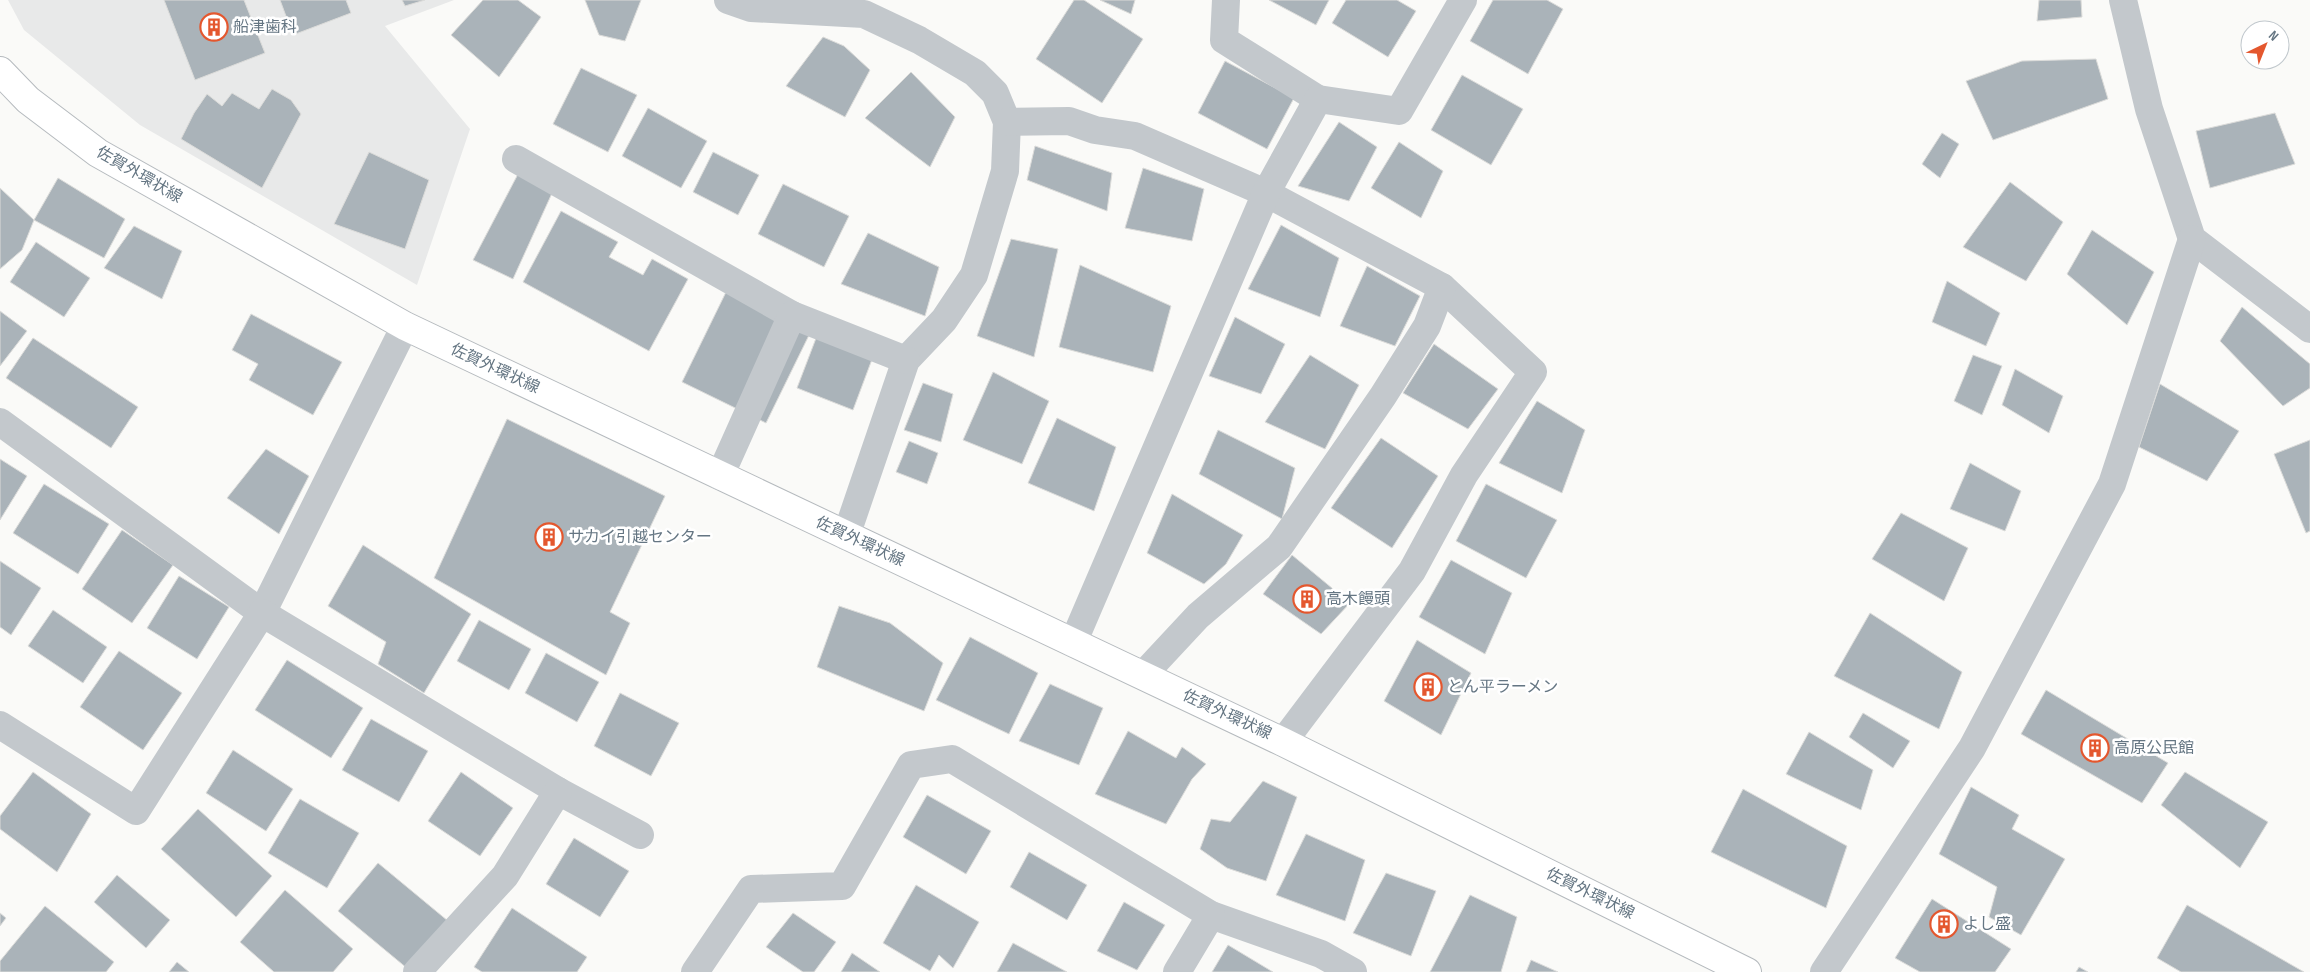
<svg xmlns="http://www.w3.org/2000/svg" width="2310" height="972" viewBox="0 0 2310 972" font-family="'Sofia Sans Condensed','Noto Sans JP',sans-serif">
	<rect width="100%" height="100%" fill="#fafaf8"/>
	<!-- built -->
	<polygon fill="#e8e9e9" points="8,0 454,0 385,26 470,129 417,285 140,125 24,30"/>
	<!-- building -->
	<g fill="#aab3b9" stroke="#dcdcda">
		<polygon points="164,0 244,0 265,53 195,80"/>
		<polygon points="280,0 346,0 351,13 293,35"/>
		<polygon points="402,0 425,0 405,6"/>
		<polygon points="483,0 518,0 541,17 499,77 451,35"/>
		<polygon points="585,0 641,0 625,41 599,35"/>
		<polygon points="1074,0 1084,0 1143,39 1102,103 1036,59"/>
		<polygon points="1100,0 1135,0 1131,14"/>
		<polygon points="1269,0 1329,0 1316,25"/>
		<polygon points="1346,0 1397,0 1416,11 1388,57 1332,23"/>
		<polygon points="1493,0 1547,0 1563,9 1528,74 1470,41"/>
		<polygon points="2039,0 2081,0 2082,17 2037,21"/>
		<polygon points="823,37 844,46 870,70 845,117 786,86"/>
		<polygon points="2096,59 2108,99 1993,140 1966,81 2022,61"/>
		<polygon points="1225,61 1294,98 1267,149 1198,113"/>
		<polygon points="581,68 637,95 608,152 553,124"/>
		<polygon points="911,72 955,117 930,167 865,118"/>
		<polygon points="1462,75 1523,109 1491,165 1431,130"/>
		<polygon points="272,89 291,100 301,114 262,188 181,139 194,113 207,94 222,106 232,93 259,109"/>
		<polygon points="648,108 707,141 681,188 622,156"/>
		<polygon points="2275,113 2295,164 2210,188 2196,131"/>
		<polygon points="1339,122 1377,147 1349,201 1298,186"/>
		<polygon points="1942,133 1959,144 1940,178 1922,164"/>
		<polygon points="1399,142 1443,171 1421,218 1371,188"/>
		<polygon points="1035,146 1112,173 1107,211 1027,180"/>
		<polygon points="369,152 429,180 405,249 334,224"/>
		<polygon points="713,152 759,175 738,215 693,192"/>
		<polygon points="1143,168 1204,189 1192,241 1125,228"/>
		<polygon points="518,174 553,191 513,279 473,260"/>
		<polygon points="58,178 125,219 104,258 34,220"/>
		<polygon points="2010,182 2063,222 2026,281 1963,247"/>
		<polygon points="783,184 849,216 824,267 758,234"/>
		<polygon points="0,188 34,220 22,250 0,269"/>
		<polygon points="561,211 618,242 609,257 643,275 652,259 688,279 649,351 523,282"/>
		<polygon points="1281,225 1339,258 1320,317 1248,289"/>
		<polygon points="134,226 182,251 162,299 104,268"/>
		<polygon points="2092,230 2154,272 2127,325 2067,274"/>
		<polygon points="868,233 939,267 925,316 841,284"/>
		<polygon points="1011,239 1058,249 1034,357 977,336"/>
		<polygon points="36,242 90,278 64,317 10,282"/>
		<polygon points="1080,265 1171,306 1153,372 1059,347"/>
		<polygon points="1367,266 1420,296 1395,346 1340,326"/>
		<polygon points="1947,281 2000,313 1986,346 1932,322"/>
		<polygon points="728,288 812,329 766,423 682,382"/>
		<polygon points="2242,307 2310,364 2310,388 2283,406 2220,341"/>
		<polygon points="0,311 27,331 0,366"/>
		<polygon points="251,314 342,362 313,415 249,380 258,364 232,350"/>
		<polygon points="1235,317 1285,344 1261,394 1209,376"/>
		<polygon points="818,333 874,354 853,410 797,388"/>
		<polygon points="33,338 138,407 111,448 6,378"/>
		<polygon points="1434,344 1498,389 1468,429 1403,393"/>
		<polygon points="1310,355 1359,385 1325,449 1265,422"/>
		<polygon points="1973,355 2002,366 1982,415 1954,401"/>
		<polygon points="2015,369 2063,396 2049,433 2002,405"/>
		<polygon points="993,372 1049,401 1022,464 963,440"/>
		<polygon points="923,383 953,394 941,442 904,430"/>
		<polygon points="2160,384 2239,431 2207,481 2139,447"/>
		<polygon points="1537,401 1585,430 1562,493 1499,463"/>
		<polygon points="1057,418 1116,447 1094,511 1028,483"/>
		<polygon points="507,419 665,496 610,612 630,623 606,675 434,578"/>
		<polygon points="1218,430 1295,468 1282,519 1199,474"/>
		<polygon points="1381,438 1438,476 1392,548 1331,508"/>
		<polygon points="2310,440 2310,531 2306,533 2274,454"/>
		<polygon points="909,441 938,453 927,484 896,472"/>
		<polygon points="266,449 309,476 279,534 227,498"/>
		<polygon points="0,459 27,476 0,520"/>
		<polygon points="1970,463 2021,491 2005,531 1950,509"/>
		<polygon points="44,484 109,524 78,574 13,533"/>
		<polygon points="1486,484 1557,520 1526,578 1456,541"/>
		<polygon points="1172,494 1243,535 1226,564 1204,584 1147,553"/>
		<polygon points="1901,513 1968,548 1944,601 1872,559"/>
		<polygon points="122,530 173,565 132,623 82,589"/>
		<polygon points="363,545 471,614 424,693 378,664 386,642 328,606"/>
		<polygon points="1292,555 1350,603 1321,634 1263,594"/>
		<polygon points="1451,560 1512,593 1485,654 1419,617"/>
		<polygon points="0,561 41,588 11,635 0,627"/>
		<polygon points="179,576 229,607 197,659 147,628"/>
		<polygon points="839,606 890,623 943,663 924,711 817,667"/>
		<polygon points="53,610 107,647 83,683 28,646"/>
		<polygon points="1870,613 1962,672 1939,729 1834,676"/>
		<polygon points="479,620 531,649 509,690 457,661"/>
		<polygon points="970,637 1038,673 1009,734 936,700"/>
		<polygon points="1417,640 1471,673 1441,735 1384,701"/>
		<polygon points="119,651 182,693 143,750 80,707"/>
		<polygon points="546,653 599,682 577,722 525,693"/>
		<polygon points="287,660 363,708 331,758 255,710"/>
		<polygon points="1050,684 1103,708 1079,765 1019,741"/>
		<polygon points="2046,690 2168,763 2142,803 2021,734"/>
		<polygon points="620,693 679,723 651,776 594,746"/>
		<polygon points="1863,713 1910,741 1893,768 1849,737"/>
		<polygon points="371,719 428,751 399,802 342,770"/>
		<polygon points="1128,731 1176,758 1182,747 1206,764 1192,779 1166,824 1095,794"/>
		<polygon points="1809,732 1873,770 1861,810 1786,774"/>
		<polygon points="233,750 293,789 266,831 206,793"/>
		<polygon points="33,772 91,814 57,872 0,829 0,816"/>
		<polygon points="461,772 513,808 480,856 428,821"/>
		<polygon points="2185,772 2268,822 2240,868 2161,805"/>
		<polygon points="1263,781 1297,797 1266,881 1227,868 1200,849 1211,819 1230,822"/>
		<polygon points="1971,787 2019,815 2012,829 2065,859 2021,935 1989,917 1997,887 1939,854"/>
		<polygon points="1743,789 1847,846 1826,908 1711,852"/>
		<polygon points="927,795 991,831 966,874 903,837"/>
		<polygon points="300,799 359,833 327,888 268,853"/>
		<polygon points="198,809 272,876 236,917 161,849"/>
		<polygon points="1306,834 1365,860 1345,921 1276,895"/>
		<polygon points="574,838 629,871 600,917 546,884"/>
		<polygon points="1029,852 1087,885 1067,920 1010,887"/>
		<polygon points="378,863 448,921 408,969 338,911"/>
		<polygon points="1386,873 1436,891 1411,956 1353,933"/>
		<polygon points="117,875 170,920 146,948 94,902"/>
		<polygon points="916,885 979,922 953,968 939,955 930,971 883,943"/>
		<polygon points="285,890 353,949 333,972 274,972 240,942"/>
		<polygon points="1470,895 1517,917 1501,972 1430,972"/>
		<polygon points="1932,899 2011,949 1995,972 1920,972 1895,958"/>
		<polygon points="1124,902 1165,925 1137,970 1097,951"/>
		<polygon points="2187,905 2304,972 2181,972 2157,958"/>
		<polygon points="45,906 114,962 106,972 0,972 0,961"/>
		<polygon points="512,908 587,957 577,972 482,972 474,967"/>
		<polygon points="0,913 6,918 0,926"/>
		<polygon points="793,913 836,942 814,972 803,972 766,947"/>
		<polygon points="1013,943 1067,972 997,972"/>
		<polygon points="1228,945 1273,972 1212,972"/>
		<polygon points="852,953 880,972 841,972"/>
		<polygon points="1531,960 1558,972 1526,972"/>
		<polygon points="177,962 189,972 169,972"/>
		<polygon points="2079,967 2088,972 2076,972"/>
	</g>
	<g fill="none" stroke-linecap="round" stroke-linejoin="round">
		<!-- major casing -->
		<g stroke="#b5babe" stroke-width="30">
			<polyline id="major" points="0,71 28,100 98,153 405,326 1283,742 1747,972"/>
		</g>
		<!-- minor -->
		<g stroke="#c3c8cc" stroke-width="28">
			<polyline points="728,0 751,8 864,14 919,40 975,73 995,93 1007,122 1005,171 974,275 944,320 906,360 846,536"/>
			<polyline points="1226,0 1224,40 1318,99"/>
			<polyline points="2123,0 2149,109 2192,239 2310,329"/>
			<polyline points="1007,122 1069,121 1095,130 1135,136 1266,193 1442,287 1533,372 1464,475 1412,571 1283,742"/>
			<polyline points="516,159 792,315"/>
			<polyline points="0,422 262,613 405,326"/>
			<polyline points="720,476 792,315 906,360"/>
			<polyline points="1073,643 1266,193 1318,99 1399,111 1463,0"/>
			<polyline points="1143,675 1198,616 1279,547 1383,396 1427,326 1442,287"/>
			<polyline points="0,725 136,811 262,613 558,791 640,835"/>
			<polyline points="417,972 505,876 558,791"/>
			<polyline points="695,972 751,889 842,886 911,765 952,759 1211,915 1321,954 1353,972"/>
			<polyline points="1177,972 1211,915"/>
			<polyline points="1824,972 1972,748 2112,484 2192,239"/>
		</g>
		<!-- major -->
		<use href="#major" stroke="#fff" stroke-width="28"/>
	</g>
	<!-- icons -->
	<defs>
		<g id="building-ring" transform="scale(1.4375)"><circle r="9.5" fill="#fff" stroke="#e4572e" stroke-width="1.5"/><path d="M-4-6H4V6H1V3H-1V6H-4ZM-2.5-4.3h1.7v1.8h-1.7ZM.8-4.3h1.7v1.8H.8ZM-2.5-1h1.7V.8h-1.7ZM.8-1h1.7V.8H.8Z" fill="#e4572e"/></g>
	</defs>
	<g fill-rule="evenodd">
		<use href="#building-ring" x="214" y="27"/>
		<use href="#building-ring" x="549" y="537"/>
		<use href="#building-ring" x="1307" y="599"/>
		<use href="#building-ring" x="1428" y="687"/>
		<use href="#building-ring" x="2095" y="748"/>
		<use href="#building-ring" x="1944" y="924"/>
	</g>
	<g text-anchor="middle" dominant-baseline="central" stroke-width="5" stroke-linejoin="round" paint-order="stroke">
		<!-- poi labels -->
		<g font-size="16" fill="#657683" stroke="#fff" text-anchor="start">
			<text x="233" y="27">船津歯科</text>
			<text x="568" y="537">サカイ引越センター</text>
			<text x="1326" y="599">高木饅頭</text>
			<text x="1447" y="687">とん平ラーメン</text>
			<text x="2114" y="748">高原公民館</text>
			<text x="1963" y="924">よし盛</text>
		</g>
		<!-- street labels -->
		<g font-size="16" fill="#657683" stroke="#fff">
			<text transform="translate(139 175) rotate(30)">佐賀外環状線</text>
			<text transform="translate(495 369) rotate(25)">佐賀外環状線</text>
			<text transform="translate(860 542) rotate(25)">佐賀外環状線</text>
			<text transform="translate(1227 715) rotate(25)">佐賀外環状線</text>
			<text transform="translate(1590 894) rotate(26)">佐賀外環状線</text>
		</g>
	</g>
	<!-- north arrow -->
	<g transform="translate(2265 45) rotate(43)"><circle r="24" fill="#ffffff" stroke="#c1c8cd"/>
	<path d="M0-4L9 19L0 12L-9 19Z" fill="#e4572e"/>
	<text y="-8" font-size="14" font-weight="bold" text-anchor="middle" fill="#657683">N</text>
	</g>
</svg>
